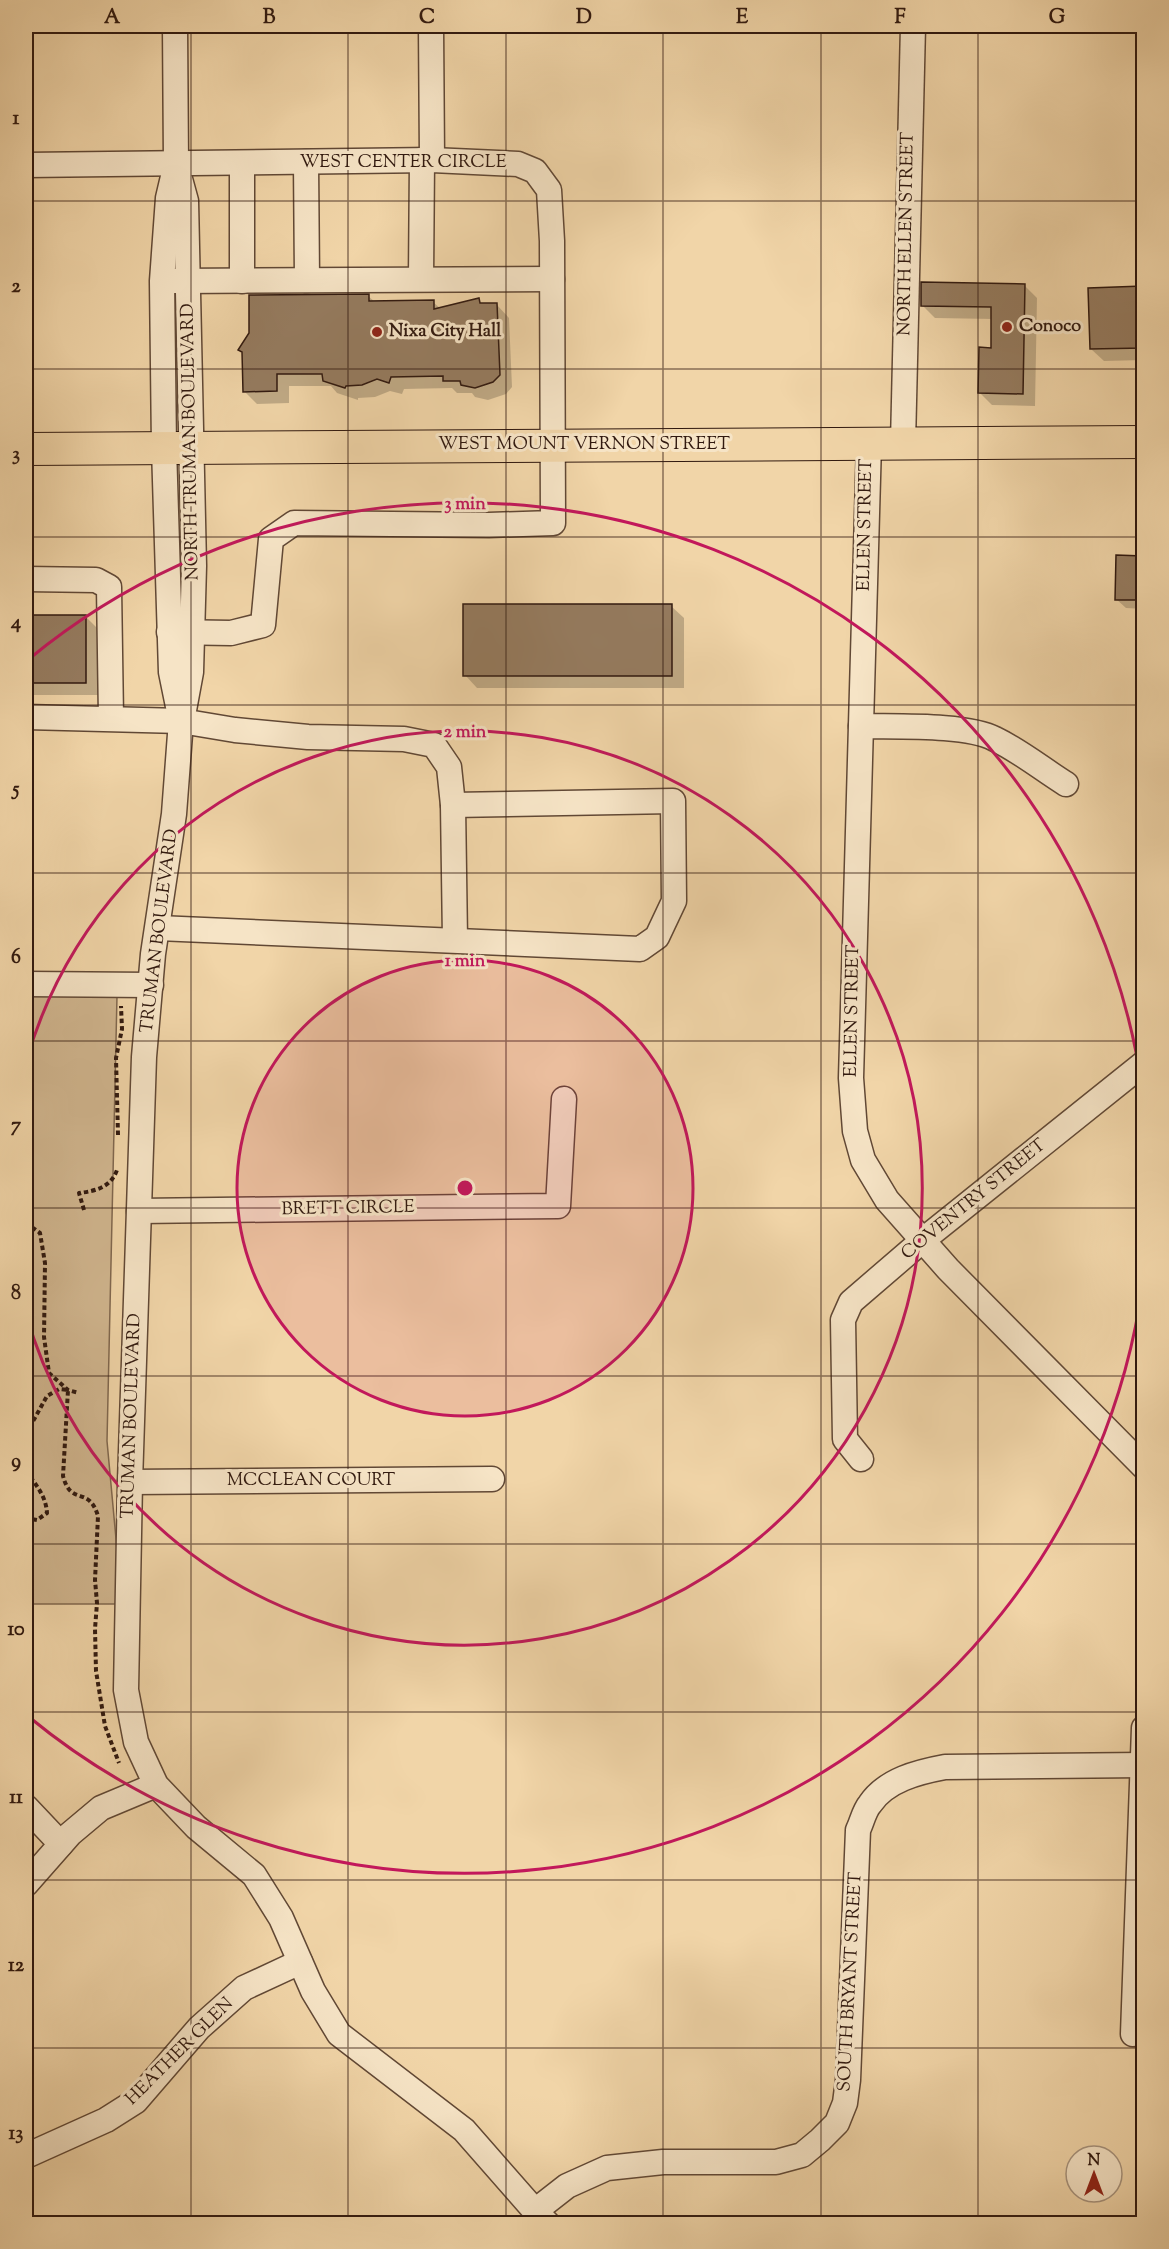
<svg xmlns="http://www.w3.org/2000/svg" width="1169" height="2249" viewBox="0 0 1169 2249" font-family="'Sorts Mill Goudy',serif">
	<rect width="100%" height="100%" fill="#f1d5a8"/>
	<filter id="stains"><feTurbulence type="fractalNoise" baseFrequency=".00333" numOctaves="4"/><feColorMatrix values="0 0 0 0 .2 0 0 0 0 .09 0 0 0 0 .02 0 0 0 .5 -.17"/></filter>
	<radialGradient id="worn" r=".72"><stop offset=".6" stop-color="#630" stop-opacity="0"/><stop offset="1" stop-color="#630" stop-opacity=".3"/></radialGradient>
	<!-- green -->
	<polygon fill="#d0b58e" stroke="#80674e" stroke-width="1.5" points="26,992 117,996 107,1441 122,1604 26,1604"/>
	<!-- shadow -->
	<g fill="#0003">
		<polygon points="1024,285 1037,298 1035,406 992,405 979,392 992,349 993,319 935,318 922,305"/>
		<polygon points="1144,288 1144,360 1104,361 1091,349 1090,289"/>
		<polygon points="368,296 375,302 433,302 441,309 478,300 483,305 497,305 509,318 512,387 506,394 488,400 475,397 472,393 457,393 452,388 404,389 402,394 390,391 375,397 358,398 358,400 337,393 331,386 289,386 289,403 257,404 244,391"/>
		<polygon points="1117,557 1144,557 1144,609 1126,608 1116,599"/>
		<polygon points="671,606 684,618 684,688 477,688 465,675"/>
		<polygon points="26,616 85,616 98,629 98,695 26,695"/>
	</g>
	<!-- building -->
	<g fill="#957b5f" stroke="#31190f" stroke-width="1.5">
		<polygon points="921,282 1025,284 1023,394 978,393 979,347 991,348 991,307 921,306"/>
		<polygon points="1143,286 1143,348 1090,349 1088,288"/>
		<polygon points="369,294 369,301 434,300 434,309 479,298 480,303 497,303 500,375 493,382 475,388 461,385 460,381 443,381 443,376 391,377 389,383 377,379 362,385 346,386 345,388 323,381 322,374 277,374 277,391 243,392 242,352 238,350 249,333 249,295"/>
		<polygon points="1116,555 1143,556 1143,600 1115,600"/>
		<rect x="463" y="604" width="209" height="72"/>
		<rect x="26" y="615" width="60" height="68"/>
	</g>
	<g fill="none" stroke-linecap="round" stroke-linejoin="round">
		<!-- minor casing -->
		<g stroke="#614835" stroke-width="27">
			<g id="minor">
				<polyline points="175,26 176,164 168,198 162,281 164,448 171,672 181,721 174,814 153,954 144,1057 130,1482 126,1690 136,1742 156,1785 196,1827 254,1875 281,1918 313,1991 339,2034 464,2130 535,2211 548,2224"/>
				<polyline points="431,26 432,160"/>
				<polyline points="306,162 307,280"/>
				<polyline points="242,163 242,281"/>
				<polyline points="26,165 432,160 518,164 535,171 549,190 552,241 553,523 489,525 294,523 271,539 263,625 231,633 169,632"/>
				<polyline points="177,168 186,201 194,566 191,672 184,710"/>
				<polyline points="421,279 422,160"/>
				<polyline points="174,281 552,279"/>
				<polyline points="869,443 851,1078 855,1131 863,1160 887,1200 948,1269 1144,1467"/>
				<polyline points="903,443 913,26"/>
				<polyline points="26,579 96,580 109,587 111,718"/>
				<polyline points="26,717 181,721 235,730 308,737 404,739 434,745 449,767 453,805 455,940"/>
				<path d="M861,726c34,1 106,-2 134,13 25,12 47,30 71,45"/>
				<polyline points="158,928 640,949 657,937 674,901 673,801 453,805"/>
				<polyline points="26,984 151,985"/>
				<polyline points="139,1211 558,1206 564,1099"/>
				<polyline points="861,1459 845,1439 843,1320 851,1302 923,1240 1144,1063"/>
				<polyline points="130,1482 492,1479"/>
				<polyline points="26,1807 61,1844"/>
				<polyline points="26,1884 70,1834 101,1808 156,1785"/>
				<polyline points="1133,2034 1144,1728"/>
				<polyline points="26,2156 106,2120 136,2101 199,2028 244,1988 300,1962"/>
				<path d="M535,2211l32,-25 40,-18 56,-6h113l26,-7 18,-15 17,-17 8,-20 3,-23 10,-250c4,-8 6,-19 12,-26 16,-24 48,-32 75,-37l199,-2"/>
			</g>
		</g>
		<!-- major casing -->
		<g stroke="#31190f" stroke-width="34">
			<polyline id="major" points="26,449 1144,442"/>
		</g>
		<!-- path -->
		<g stroke="#31190f" stroke-width="4" stroke-dasharray="4.5 3" stroke-linecap="butt">
			<polyline points="118,1135 116,1058 122,1029 121,1006"/>
			<path d="M84,1210l-5,-17c17,-2 32,-6 38,-23"/>
			<polyline points="26,1223 40,1233 45,1263 44,1337 49,1373 68,1390 79,1393"/>
			<path d="M26,1434l21,-38 12,-7 9,1 -5,86c8,31 26,9 35,40l-3,64 2,23 -2,26 1,42 9,55 14,37"/>
			<path d="M26,1471c10,14 20,25 21,42l-10,7 -11,-2"/>
		</g>
		<!-- minor -->
		<use href="#minor" stroke="#f6e4c6" stroke-width="24"/>
		<!-- major -->
		<use href="#major" stroke="#f1d5a8" stroke-width="32"/>
	</g>
	<!-- grid -->
	<path fill="none" stroke="#31190f" stroke-width="1.5" stroke-opacity="0.55" d="M191,26v2198M348,26v2198M506,26v2198M663,26v2198M821,26v2198M978,26v2198M26,201h1118M26,369h1118M26,537h1118M26,705h1118M26,873h1118M26,1041h1118M26,1208h1118M26,1376h1118M26,1544h1118M26,1712h1118M26,1880h1118M26,2048h1118"/>
	<!-- distance rings -->
	<circle cx="465" cy="1188" r="228" fill="#c2185b" fill-opacity=".12"/>
	<g fill="none" stroke="#c2185b" stroke-width="3">
		<circle cx="465" cy="1188" r="228"/>
		<path d="M26 1062A457 457 0 1 1 26 1314"/>
		<path d="M1143 1283A685 685 0 0 1 29 1717M29 659A685 685 0 0 1 1143 1093"/>
	</g>
	<!-- markers -->
	<g fill="#8f2418" stroke="#f6e4c6" stroke-width="2">
		<circle cx="1007" cy="327" r="6"/>
		<circle cx="377" cy="332" r="6"/>
	</g>
	<g text-anchor="middle" dominant-baseline="central" stroke-width="6" stroke-linejoin="round" paint-order="stroke">
		<!-- street labels -->
		<g font-size="18" fill="#31190f" stroke="#f6e4c6">
			<text x="403" y="163">WEST CENTER CIRCLE</text>
			<text transform="translate(907 234) rotate(-89)">NORTH ELLEN STREET</text>
			<text transform="translate(191 442) rotate(-91)">NORTH TRUMAN BOULEVARD</text>
			<text x="584" y="445">WEST MOUNT VERNON STREET</text>
			<text transform="translate(866 525) rotate(-89)">ELLEN STREET</text>
			<text transform="translate(160 931) rotate(-83)">TRUMAN BOULEVARD</text>
			<text transform="translate(853 1011) rotate(-89)">ELLEN STREET</text>
			<text transform="translate(974 1200) rotate(-39)">COVENTRY STREET</text>
			<text transform="translate(348 1209) rotate(-1)">BRETT CIRCLE</text>
			<text transform="translate(132 1416) rotate(-88)">TRUMAN BOULEVARD</text>
			<text x="311" y="1481">MCCLEAN COURT</text>
			<text transform="translate(851 1982) rotate(-87)">SOUTH BRYANT STREET</text>
			<text transform="translate(180 2052) rotate(-45)">HEATHER GLEN</text>
		</g>
		<!-- poi labels -->
		<g font-size="18" font-weight="bold" fill="#31190f" stroke="#f6e4c6" text-anchor="start">
			<text x="1019" y="327">Conoco</text>
			<text x="389" y="332">Nixa City Hall</text>
		</g>
	</g>
	<circle cx="465" cy="1188" r="9" fill="#c2185b" stroke="#f6e4c6" stroke-width="3"/>
	<g font-size="18" text-anchor="middle" font-weight="bold" fill="#c2185b" stroke="#f6e4c6" stroke-width="6" stroke-linejoin="round" paint-order="stroke">
		<text x="465" y="509">3 min</text>
		<text x="465" y="737">2 min</text>
		<text x="465" y="966">1 min</text>
	</g>
	<!-- margin -->
	<rect width="1169" height="2249" fill="none" stroke="#f1d5a8" stroke-width="66"/>
	<!-- north arrow -->
	<g transform="translate(1094 2174)"><circle r="28" fill="#f6e4c6" stroke="#a7937d" stroke-width="1.5"/>
	<path d="M0-4.5L10 22L0 15L-10 22Z" fill="#8f2418"/>
	<text y="-9" font-size="16" font-weight="bold" text-anchor="middle" fill="#31190f">N</text>
	</g>
	<rect x="33" y="33" width="1103" height="2183" fill="none" stroke="#31190f" stroke-width="2"/>
	<g font-size="20" text-anchor="middle" font-weight="bold" fill="#31190f">
		<text x="112" y="23">A</text>
		<text x="269" y="23">B</text>
		<text x="427" y="23">C</text>
		<text x="584" y="23">D</text>
		<text x="742" y="23">E</text>
		<text x="900" y="23">F</text>
		<text x="1057" y="23">G</text>
		<text x="16" y="124">1</text>
		<text x="16" y="292">2</text>
		<text x="16" y="460">3</text>
		<text x="16" y="628">4</text>
		<text x="16" y="795">5</text>
		<text x="16" y="963">6</text>
		<text x="16" y="1131">7</text>
		<text x="16" y="1299">8</text>
		<text x="16" y="1467">9</text>
		<text x="16" y="1635">10</text>
		<text x="16" y="1803">11</text>
		<text x="16" y="1971">12</text>
		<text x="16" y="2139">13</text>
	</g>
	<rect width="100%" height="100%" filter="url(#stains)"/>
	<rect width="100%" height="100%" fill="url(#worn)"/>
</svg>
